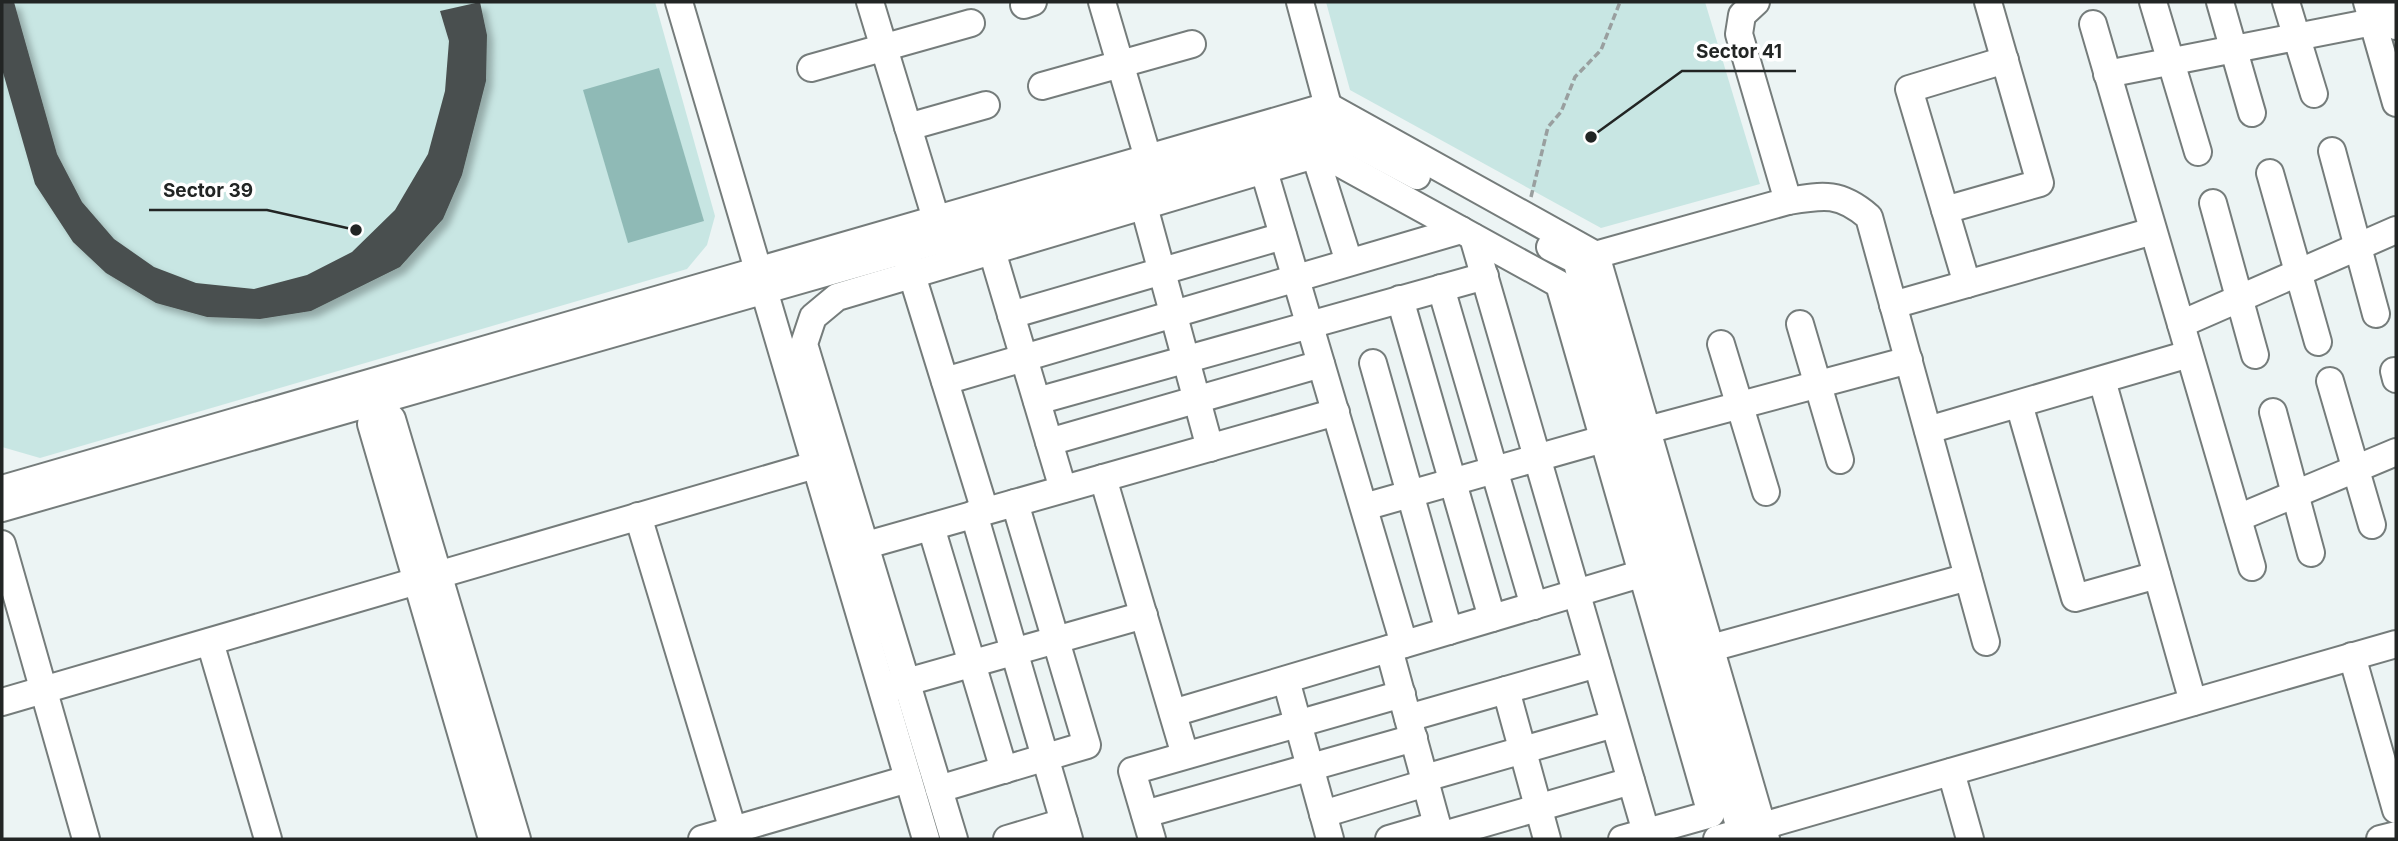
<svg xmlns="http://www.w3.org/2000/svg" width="2398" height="841" viewBox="0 0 2398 841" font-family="Inter,sans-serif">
	<defs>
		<filter id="shadow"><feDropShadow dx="6" dy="6" stdDeviation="3.5" flood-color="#0004"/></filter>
	</defs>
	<rect width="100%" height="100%" fill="#ecf4f4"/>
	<!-- green -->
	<g fill="#c8e6e3">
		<polygon points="2,2 655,2 715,216 707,245 687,269 40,458 2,447"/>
		<polygon points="1326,2 1705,2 1760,184 1601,228 1350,90"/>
	</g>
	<!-- water -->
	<polygon fill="#8fbab6" points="659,68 704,221 628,243 583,90"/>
	<!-- building -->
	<polygon fill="#49504f" filter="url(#shadow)" points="2,2 14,2 57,154 82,202 114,239 154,267 196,283 254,289 307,275 352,252 395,210 428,154 445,91 449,41 440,11 480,2 487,35 486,81 462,175 443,219 400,267 311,311 260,319 207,317 156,303 106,273 73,242 35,184 2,69"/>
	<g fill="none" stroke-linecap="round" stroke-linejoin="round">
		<!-- minor casing -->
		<g stroke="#757c7b" stroke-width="30">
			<g id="minor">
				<polyline points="679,2 926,839"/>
				<polyline points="870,2 936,219"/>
				<polyline points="1102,2 1148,158"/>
				<polyline points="1300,2 1328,106 1329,124"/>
				<polyline points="2153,2 2198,152"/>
				<polyline points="2220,2 2252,113"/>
				<polyline points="2286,2 2314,94"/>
				<polyline points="2367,2 2396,103"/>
				<polyline points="2389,2 2396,26"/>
				<polyline points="1024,5 1033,2"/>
				<polyline points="2093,24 2252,567"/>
				<polyline points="811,68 971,23"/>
				<polyline points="2107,74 2373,22"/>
				<polyline points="1042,86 1192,44"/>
				<polyline points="908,127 986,105"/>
				<polyline points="2332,151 2376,314"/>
				<polyline points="1259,154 1404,644"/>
				<polyline points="1315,155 1349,262"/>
				<polyline points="2270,173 2318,342"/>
				<polyline points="1139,188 1210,448"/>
				<path d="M1788,201c36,-6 52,-9 81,16l117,425"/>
				<polyline points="2213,203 2255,355"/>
				<polyline points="1945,210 2040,183 1988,2"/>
				<polyline points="1473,237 1648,839"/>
				<polyline points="1550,247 1576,260 1743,839"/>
				<polyline points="992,251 1063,489"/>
				<polyline points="907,259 985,511"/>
				<polyline points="1581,259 1788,201 1739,34 1742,15 1756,2"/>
				<polyline points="1967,284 1909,89 2005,60"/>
				<polyline points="1441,288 1534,606"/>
				<polyline points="1400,299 1492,618"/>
				<polyline points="1893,305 2153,231"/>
				<polyline points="1011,315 1283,236"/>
				<polyline points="1800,324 1840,460"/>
				<polyline points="2181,324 2396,230"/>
				<polyline points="1721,344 1766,492"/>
				<polyline points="1373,363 1449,631"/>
				<polyline points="2394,371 2396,379"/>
				<polyline points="2102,380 2193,702"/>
				<polyline points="945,381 1461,230"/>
				<polyline points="2330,381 2372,525"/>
				<polyline points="375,401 392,419 517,839"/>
				<polyline points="375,401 371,424 492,839"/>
				<polyline points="1037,401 1485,276"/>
				<polyline points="2019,404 2075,598 2157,575"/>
				<polyline points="2273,412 2311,553"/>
				<polyline points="1647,430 1909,360"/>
				<polyline points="1928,430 2189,354"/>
				<polyline points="1049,442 1321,364"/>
				<polyline points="1103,478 1185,755"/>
				<polyline points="2,489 1328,106 1596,255 1766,839"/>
				<polyline points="1364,507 1621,434"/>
				<polyline points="2,508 1329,129 1417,176"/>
				<polyline points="974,514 1069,839"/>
				<polyline points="638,516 733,830"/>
				<polyline points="2238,518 2396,452"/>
				<polyline points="931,527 1004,770"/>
				<polyline points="2,544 86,839"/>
				<polyline points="849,550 1336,412"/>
				<polyline points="210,642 268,839"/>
				<polyline points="1711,648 1968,577"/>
				<polyline points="1389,649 1441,839"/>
				<polyline points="2352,656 2396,810"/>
				<polyline points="1286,680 1330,839"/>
				<polyline points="889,687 1144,615"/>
				<polyline points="1506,690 1547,839"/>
				<polyline points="2,702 815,465"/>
				<polyline points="1173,713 1657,569"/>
				<polyline points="1408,718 1597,664"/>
				<polyline points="1951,772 1970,839"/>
				<polyline points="1425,778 1614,724"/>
				<polyline points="939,789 1087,745 1015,503"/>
				<polyline points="1145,814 1414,738"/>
				<polyline points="1323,814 1426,783"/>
				<polyline points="1440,836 1631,781"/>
				<polyline points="702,839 908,779"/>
				<polyline points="954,839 804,344 813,317 837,297 1321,153 1559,284 1711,814 1622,839"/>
				<polyline points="1007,839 1064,822"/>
				<polyline points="1152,839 1132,771 1402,694"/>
				<polyline points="1389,839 1437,825"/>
				<polyline points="1717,839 2396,644"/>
				<polyline points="2380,839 2396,835"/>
			</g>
		</g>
		<!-- path -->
		<polyline stroke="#999f9f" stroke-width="3.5" stroke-dasharray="7 3.5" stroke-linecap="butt" points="1531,197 1548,127 1561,112 1575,77 1601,50 1620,2"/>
		<!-- minor -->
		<use href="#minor" stroke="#fff" stroke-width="26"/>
	</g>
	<!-- callouts -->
	<path fill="none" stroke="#222524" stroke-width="2.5" d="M1591 137L1682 71H1796M356 230L267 210H149"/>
	<g fill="#222524" stroke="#fff" stroke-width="2.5">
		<circle cx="1591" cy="137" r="7"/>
		<circle cx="356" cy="230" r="7"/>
	</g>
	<g font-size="19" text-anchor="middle" font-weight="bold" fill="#222524" stroke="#fff" stroke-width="7" stroke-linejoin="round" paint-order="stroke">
		<text x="1739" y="58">Sector 41</text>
		<text x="208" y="197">Sector 39</text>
	</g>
	<!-- border -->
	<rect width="2398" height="841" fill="none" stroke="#222524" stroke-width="7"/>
</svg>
